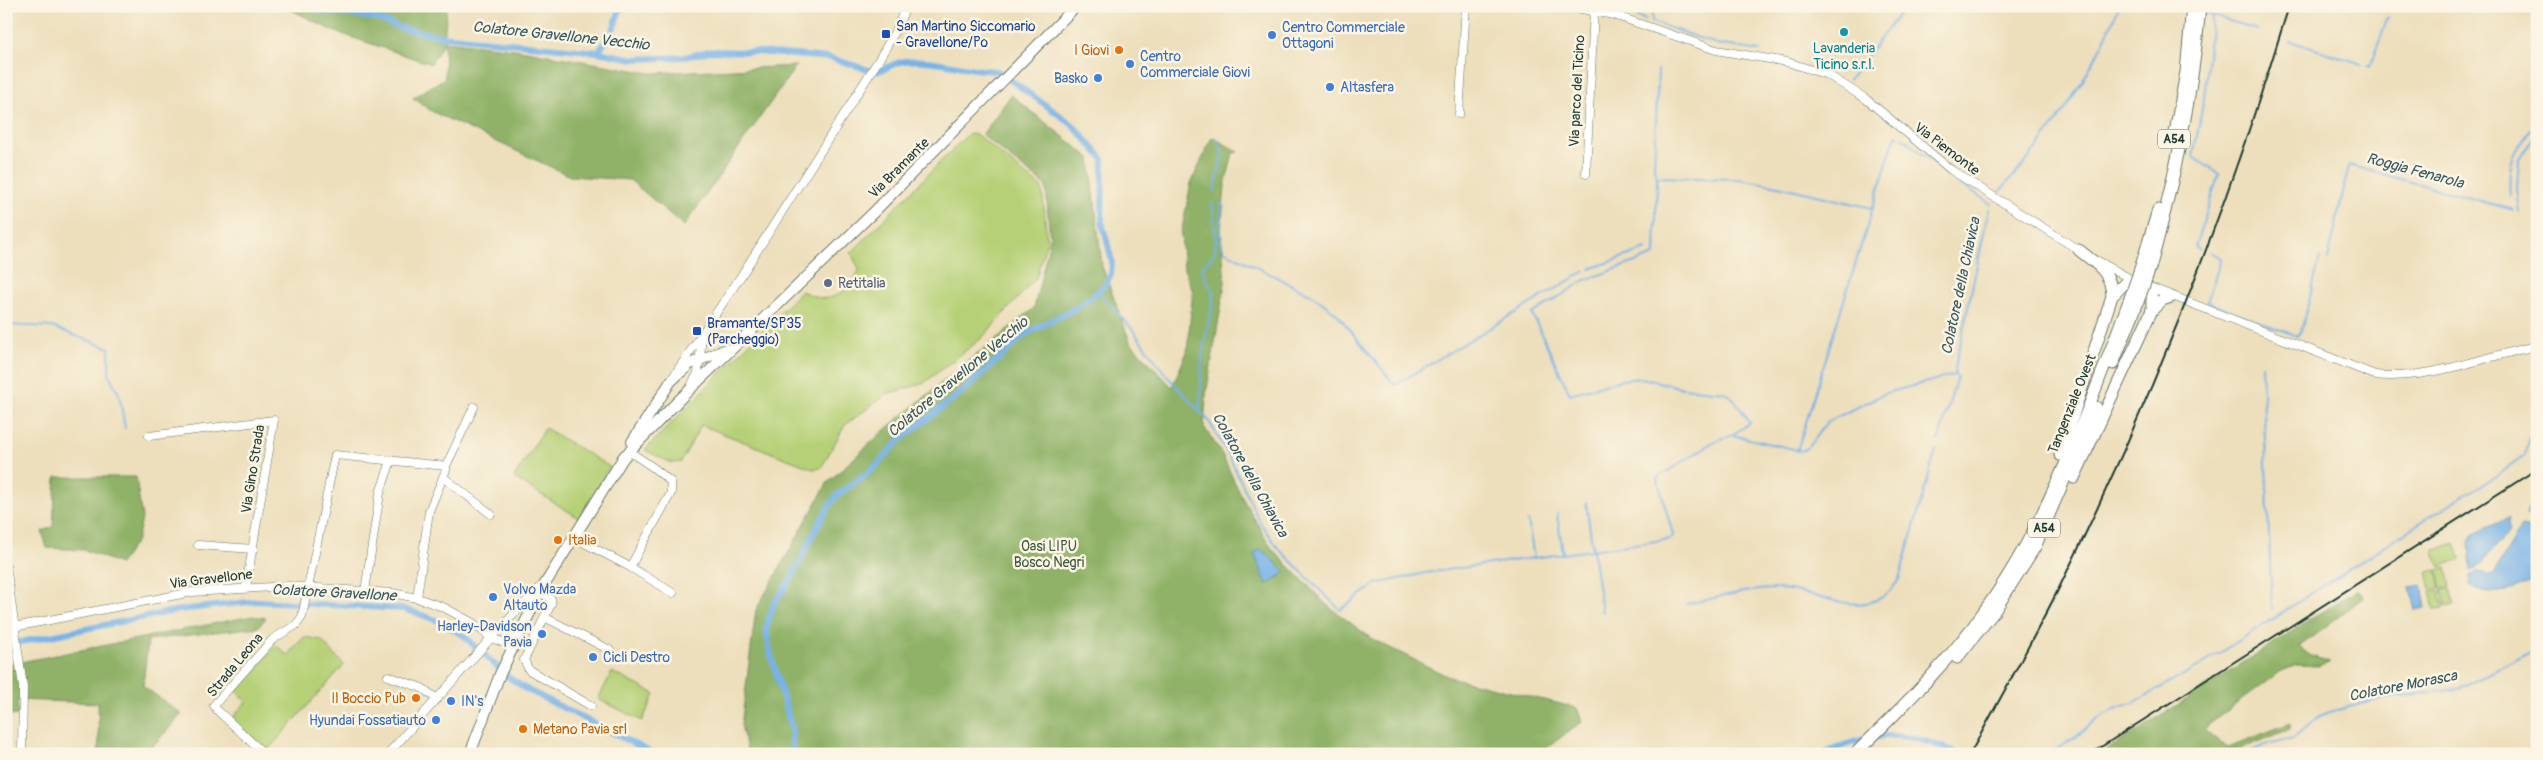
<svg xmlns="http://www.w3.org/2000/svg" width="2543" height="760" viewBox="0 0 2543 760" font-family="Pangolin,sans-serif">
	<rect width="100%" height="100%" fill="#fcf5e5"/>
	<filter id="ink" filterUnits="userSpaceOnUse"><feTurbulence type="fractalNoise" baseFrequency=".02" numOctaves="2"/><feDisplacementMap in="SourceGraphic" scale="10" xChannelSelector="R" yChannelSelector="G"/><feConvolveMatrix kernelMatrix="1 2 1 2 8 2 1 2 1" color-interpolation-filters="sRGB"/></filter>
	<filter id="wash" filterUnits="userSpaceOnUse"><feTurbulence type="fractalNoise" baseFrequency=".0096" numOctaves="4" result="noise"/><feDisplacementMap in="SourceGraphic" scale="20" xChannelSelector="R" yChannelSelector="G"/><feGaussianBlur stdDeviation="1.12" result="paint"/><feColorMatrix in="noise" values="0 0 0 0 0 0 0 0 0 0 0 0 0 0 0 0 0 1.4 0 .05"/><feComposite in="paint" operator="in"/></filter>
	<g filter="url(#wash)">
		<rect width="100%" height="100%" fill="#eddfbc"/>
		<!-- green -->
		<g fill="#b5d076" stroke="#6a8655">
			<path d="M968,134l9,1 65,53 5,53 -11,37 -54,60 -58,45 -37,11 -42,31 -24,43 -8,1 -112,-44 -20,37 -10,1 -26,-13 156,-159c6,2 13,6 19,7 17,3 36,-15 39,-29l-8,-16z"/>
			<polygon points="545,428 610,467 579,518 514,478"/>
			<polygon points="2455,543 2461,559 2440,567 2433,551"/>
			<polygon points="2446,568 2450,586 2441,588 2437,570"/>
			<polygon points="2436,570 2440,588 2431,590 2427,572"/>
			<polygon points="2450,588 2454,605 2446,607 2442,589"/>
			<polygon points="2440,590 2444,608 2435,609 2431,592"/>
			<polygon points="304,637 321,640 344,665 267,751 231,720 246,702 236,692 276,645 287,655"/>
			<polygon points="612,672 655,694 642,721 598,699"/>
		</g>
		<!-- forest -->
		<g fill="#90b267" stroke="#58784e">
			<polygon points="284,6 447,6 444,41 514,49 650,73 796,66 684,226 630,180 570,176 433,112 413,98 445,78 444,42 431,64 333,31"/>
			<polygon points="1011,95 1090,158 1102,266 1130,342 1172,387 1187,352 1193,291 1184,269 1181,234 1191,183 1212,137 1239,152 1233,153 1225,185 1221,233 1225,283 1206,395 1204,427 1222,454 1240,494 1272,549 1328,606 1372,639 1449,677 1577,708 1582,722 1538,754 748,754 741,725 756,610 828,482 888,427 1034,308 1050,240 1046,186 982,135"/>
			<polygon points="56,477 136,477 142,518 137,540 120,564 85,550 47,548 42,531 53,527"/>
			<polygon points="2358,589 2364,597 2299,647 2311,656 2329,662 2318,666 2297,665 2279,672 2203,729 2222,744 2229,747 2290,723 2290,729 2228,754 2101,754"/>
			<polygon points="252,616 266,618 258,627 148,640 143,686 182,714 152,747 157,754 99,754 98,703 17,700 18,715 6,716 6,665"/>
		</g>
		<!-- water -->
		<g fill="#77b2e8" stroke="#4b788e">
			<polygon points="2534,491 2537,491 2537,519 2526,515"/>
			<polygon points="2508,518 2509,532 2477,568 2471,571 2469,543 2472,535"/>
			<path d="M2521,526l16,3v48c-19,14 -45,21 -67,9l1,-10 6,-4 16,3z"/>
			<polygon points="1261,549 1286,572 1267,584 1254,554"/>
			<polygon points="2422,585 2426,608 2415,610 2410,587"/>
		</g>
		<g fill="none" stroke-linecap="round" stroke-linejoin="round">
			<!-- stream -->
			<g stroke="#77b2e8" stroke-width="2">
				<polyline points="1613,6 1646,20"/>
				<polyline points="1653,6 1652,22 1717,44 1760,51"/>
				<polyline points="2204,13 2258,30"/>
				<polyline points="2290,41 2362,64"/>
				<polyline points="2368,65 2370,66 2388,17"/>
				<polyline points="1849,80 1905,6"/>
				<polyline points="1903,138 1948,175 1991,204"/>
				<polyline points="1657,177 1654,168 1658,70"/>
				<polyline points="1214,192 1223,154 1217,140"/>
				<path d="M1998,193c51,-53 94,-118 121,-187"/>
				<path d="M2510,197c-3,-35 3,-48 27,-75"/>
				<polyline points="1222,202 1220,237 1224,251 1312,295 1336,313 1395,385 1585,271"/>
				<polyline points="2520,212 2517,188 2519,160 2537,131"/>
				<polyline points="2200,249 2195,247 2219,174 2193,157 2204,98 2212,15"/>
				<polyline points="2210,252 2221,259 2207,302 2297,336 2301,331 2320,258"/>
				<polyline points="2328,260 2349,165 2514,210"/>
				<polyline points="1590,269 1646,249"/>
				<polyline points="1099,292 1132,329 1166,375 1208,420 1227,452 1260,522 1278,548 1340,610 1376,584 1425,573 1670,539"/>
				<polyline points="6,325 52,327 109,348 109,375 119,394 125,428"/>
				<polyline points="2262,365 2272,610"/>
				<polyline points="1955,368 1989,209"/>
				<polyline points="1200,410 1202,354 1213,303 1213,291 1201,270 1206,262 1214,255 1216,239 1212,203"/>
				<polyline points="1732,435 1750,423 1734,399 1724,392 1683,388 1642,378 1621,380 1570,394 1532,314 1585,280 1655,255 1657,177 1739,179 1774,185 1872,208"/>
				<polyline points="1938,441 1957,377 1954,375"/>
				<polyline points="1797,451 1894,140 1897,134 1899,136"/>
				<polyline points="1586,503 1602,612"/>
				<polyline points="1557,514 1563,553"/>
				<polyline points="1528,521 1534,558"/>
				<polyline points="1672,537 1673,535 1657,478 1715,441 1732,435 1802,451 1808,447 1827,422 1886,393 1954,375 1955,371"/>
				<path d="M1687,604c29,-6 60,-15 90,-15 42,0 93,39 122,-10l37,-129"/>
				<polyline points="2049,754 2076,737 2095,720 2114,709 2135,702 2203,664 2438,511 2498,475 2523,457 2537,421"/>
				<polyline points="2246,754 2267,744 2294,738 2320,716 2330,712 2383,698 2459,689 2537,649"/>
			</g>
			<!-- canal -->
			<g stroke="#77b2e8" stroke-width="6">
				<path d="M310,6l11,5 54,7 26,10 40,8 157,16 36,7 51,-2 24,-6 50,1 71,6 46,14c10,-3 19,-10 29,-11 31,-3 62,10 93,10l74,53 31,35 -1,63 10,39 -1,13 -5,10 -26,22 -53,27 -65,59 -61,47 -29,31 -36,26 -16,25 -28,56 -19,28 -7,24 4,23 22,77v25"/>
				<polyline points="598,52 612,33 621,6"/>
				<polyline points="6,645 179,610 257,601 404,609 439,621 464,636 507,676 524,688 654,754"/>
				<path d="M1823,754c49,-23 85,-25 134,0"/>
			</g>
		</g>
	</g>
	<g filter="url(#ink)">
		<g fill="none" stroke-linecap="round" stroke-linejoin="round">
			<!-- minor casing -->
			<g stroke="#677664" stroke-width="9">
				<g id="minor">
					<polyline points="1565,6 1614,15 1716,50 1787,62 1828,75 1866,99 1951,170 2082,252"/>
					<polyline points="1459,114 1466,6"/>
					<polyline points="1586,174 1594,10"/>
					<polyline points="2098,261 2136,282"/>
					<path d="M2147,286l228,89c54,6 109,-19 162,-29"/>
					<polyline points="673,377 741,276 878,61 896,30 906,6"/>
					<polyline points="692,384 698,373 702,337"/>
					<polyline points="149,436 274,420 246,587"/>
					<polyline points="630,452 654,468 671,482 671,493 630,567"/>
					<polyline points="443,477 491,514"/>
					<polyline points="573,537 630,567 673,593"/>
					<polyline points="198,545 253,549"/>
					<polyline points="6,565 23,687 22,754"/>
					<polyline points="365,591 380,493 391,461"/>
					<polyline points="540,592 551,599 551,604 524,660 529,670 591,706"/>
					<polyline points="417,598 429,511 446,470 446,466 474,407"/>
					<polyline points="544,617 610,650"/>
					<polyline points="14,627 192,592 288,586 392,593 417,598 443,607 473,623 491,638 513,646"/>
					<polyline points="498,630 510,633 517,639"/>
					<polyline points="388,676 422,688 437,699"/>
					<polyline points="262,752 217,710 214,705 273,639 296,625 302,617 335,455 446,466"/>
					<polyline points="388,754 491,638 539,588"/>
				</g>
			</g>
			<!-- major casing -->
			<g stroke="#677664" stroke-width="12">
				<g id="major">
					<polyline points="632,442 671,381 690,364 727,349"/>
					<polyline points="622,459 680,399 874,212 1076,6"/>
					<polyline points="470,754 500,674 540,592 625,455"/>
				</g>
			</g>
			<!-- highway casing -->
			<g stroke="#677664" stroke-width="13">
				<g id="highway">
					<polyline points="2175,133 2186,72 2192,6"/>
					<path d="M2079,250c18,15 32,21 33,46"/>
					<polyline points="2142,263 2158,210"/>
					<path d="M2151,265c23,-85 42,-170 49,-259"/>
					<polyline points="2148,287 2152,297 2152,310"/>
					<polyline points="2113,364 2138,302"/>
					<polyline points="2060,455 2112,296 2124,284 2137,282"/>
					<polyline points="2074,478 2152,310 2162,300 2171,297"/>
					<polyline points="1957,658 1993,613 2035,547 2096,407"/>
					<path d="M1855,754c46,-46 93,-91 130,-144 66,-92 104,-204 144,-309"/>
				</g>
			</g>
			<!-- minor -->
			<use href="#minor" stroke="#fff" stroke-width="8"/>
			<!-- major -->
			<use href="#major" stroke="#fff" stroke-width="10"/>
			<!-- highway -->
			<use href="#highway" stroke="#fff" stroke-width="11"/>
			<!-- rail -->
			<g stroke="#1f3d34" stroke-width="2">
				<path d="M1970,754c30,-56 61,-110 89,-166 93,-187 169,-382 230,-582"/>
				<polyline points="2090,754 2537,469"/>
			</g>
			<!-- highway-bridge casing -->
			<g stroke="#677664" stroke-width="13" stroke-linecap="butt">
				<g id="highway-bridge">
					<polyline points="2129,301 2142,263"/>
					<polyline points="2138,302 2151,265"/>
				</g>
			</g>
			<!-- highway-bridge -->
			<use href="#highway-bridge" stroke="#fff" stroke-width="11"/>
		</g>
	</g>
	<!-- markers -->
	<circle fill="#0f9aa8" stroke="#fcf5e5" stroke-width="2" cx="1844" cy="32" r="5"/>
	<g fill="#1a4fb4" stroke="#fcf5e5" stroke-width="2">
		<rect x="881" y="29" width="10" height="10" rx="2.5"/>
		<rect x="692" y="326" width="10" height="10" rx="2.5"/>
	</g>
	<g fill="#3f7fe0" stroke="#fcf5e5" stroke-width="2">
		<circle cx="1272" cy="35" r="5"/>
		<circle cx="1130" cy="64" r="5"/>
		<circle cx="1098" cy="78" r="5"/>
		<circle cx="1330" cy="87" r="5"/>
		<circle cx="493" cy="597" r="5"/>
		<circle cx="542" cy="634" r="5"/>
		<circle cx="593" cy="657" r="5"/>
		<circle cx="451" cy="701" r="5"/>
		<circle cx="436" cy="720" r="5"/>
	</g>
	<g fill="#e8710a" stroke="#fcf5e5" stroke-width="2">
		<circle cx="1119" cy="50" r="5"/>
		<circle cx="558" cy="540" r="5"/>
		<circle cx="416" cy="698" r="5"/>
		<circle cx="523" cy="729" r="5"/>
	</g>
	<circle fill="#5c6f8a" stroke="#fcf5e5" stroke-width="2" cx="828" cy="283" r="5"/>
	<g text-anchor="middle" dominant-baseline="central" stroke-width="5" stroke-linejoin="round" paint-order="stroke">
		<!-- shield labels -->
		<g fill="#fcf5e5" stroke="#617469" stroke-width="1">
			<rect x="2158" y="129.5" width="32" height="19" rx="4"/>
			<rect x="2028" y="518.5" width="32" height="19" rx="4"/>
		</g>
		<g font-size="12" font-weight="bold" fill="#1f3d34">
			<text x="2174" y="139">A54</text>
			<text x="2044" y="528">A54</text>
		</g>
		<!-- transit labels -->
		<g font-size="14" fill="#164399" stroke="#fcf5e5" text-anchor="start">
			<text x="896" y="26">San Martino Siccomario<tspan x="896" dy="16">- Gravellone/Po</tspan></text>
			<text x="707" y="323">Bramante/SP35<tspan x="707" dy="16">(Parcheggio)</tspan></text>
		</g>
		<!-- shop labels -->
		<g font-size="14" fill="#366cbe" stroke="#fcf5e5" text-anchor="start">
			<text x="1282" y="27">Centro Commerciale<tspan x="1282" dy="16">Ottagoni</tspan></text>
			<text x="1140" y="56">Centro<tspan x="1140" dy="16">Commerciale Giovi</tspan></text>
			<text x="1088" y="78" text-anchor="end">Basko</text>
			<text x="1340" y="87">Altasfera</text>
			<text x="503" y="589">Volvo Mazda<tspan x="503" dy="16">Altauto</tspan></text>
			<text x="532" y="626" text-anchor="end">Harley-Davidson<tspan x="532" dy="16">Pavia</tspan></text>
			<text x="603" y="657">Cicli Destro</text>
			<text x="461" y="701">IN's</text>
			<text x="426" y="720" text-anchor="end">Hyundai Fossatiauto</text>
		</g>
		<!-- culture labels -->
		<g font-size="14" fill="#0d838f" stroke="#fcf5e5">
			<text x="1844" y="48">Lavanderia<tspan x="1844" dy="16">Ticino s.r.l.</tspan></text>
		</g>
		<!-- food labels -->
		<g font-size="14" fill="#c56008" stroke="#fcf5e5" text-anchor="end">
			<text x="1109" y="50">I Giovi</text>
			<text x="568" y="540" text-anchor="start">Italia</text>
			<text x="406" y="698">Il Boccio Pub</text>
			<text x="533" y="729" text-anchor="start">Metano Pavia srl</text>
		</g>
		<!-- street labels -->
		<g font-size="14" fill="#1f3d34" stroke="#fcf5e5">
			<text transform="translate(1577 91) rotate(-87)">Via parco del Ticino</text>
			<text transform="translate(1947 149) rotate(37)">Via Piemonte</text>
			<text transform="translate(899 168) rotate(-45)">Via Bramante</text>
			<text transform="translate(2072 404) rotate(-68)">Tangenziale Ovest</text>
			<text transform="translate(253 469) rotate(-81)">Via Gino Strada</text>
			<text transform="translate(211 579) rotate(-7)">Via Gravellone</text>
			<text transform="translate(235 665) rotate(-50)">Strada Leona</text>
		</g>
		<!-- service labels -->
		<g font-size="14" fill="#4e5e75" stroke="#fcf5e5" text-anchor="start">
			<text x="838" y="283">Retitalia</text>
		</g>
		<!-- park labels -->
		<g font-size="14" fill="#3d5a41" stroke="#fcf5e5">
			<text x="1049" y="546">Oasi LIPU<tspan x="1049" dy="16">Bosco Negri</tspan></text>
		</g>
		<!-- water labels -->
		<g font-size="15" font-style="italic" fill="#355a61" stroke="#fcf5e5">
			<text transform="translate(561 36) rotate(6)">Colatore Gravellone Vecchio</text>
			<text transform="translate(2415 171) rotate(15)">Roggia Fenarola</text>
			<text transform="translate(1961 286) rotate(-78)">Colatore della Chiavica</text>
			<text transform="translate(958 377) rotate(-40)">Colatore Gravellone Vecchio</text>
			<text transform="translate(1250 475) rotate(61)">Colatore della Chiavica</text>
			<text transform="translate(334 593) rotate(3)">Colatore Gravellone</text>
			<text transform="translate(2403 686) rotate(-11)">Colatore Morasca</text>
		</g>
	</g>
	<!-- margin -->
	<rect width="2543" height="760" fill="none" stroke="#fcf5e5" stroke-width="25"/>
</svg>
